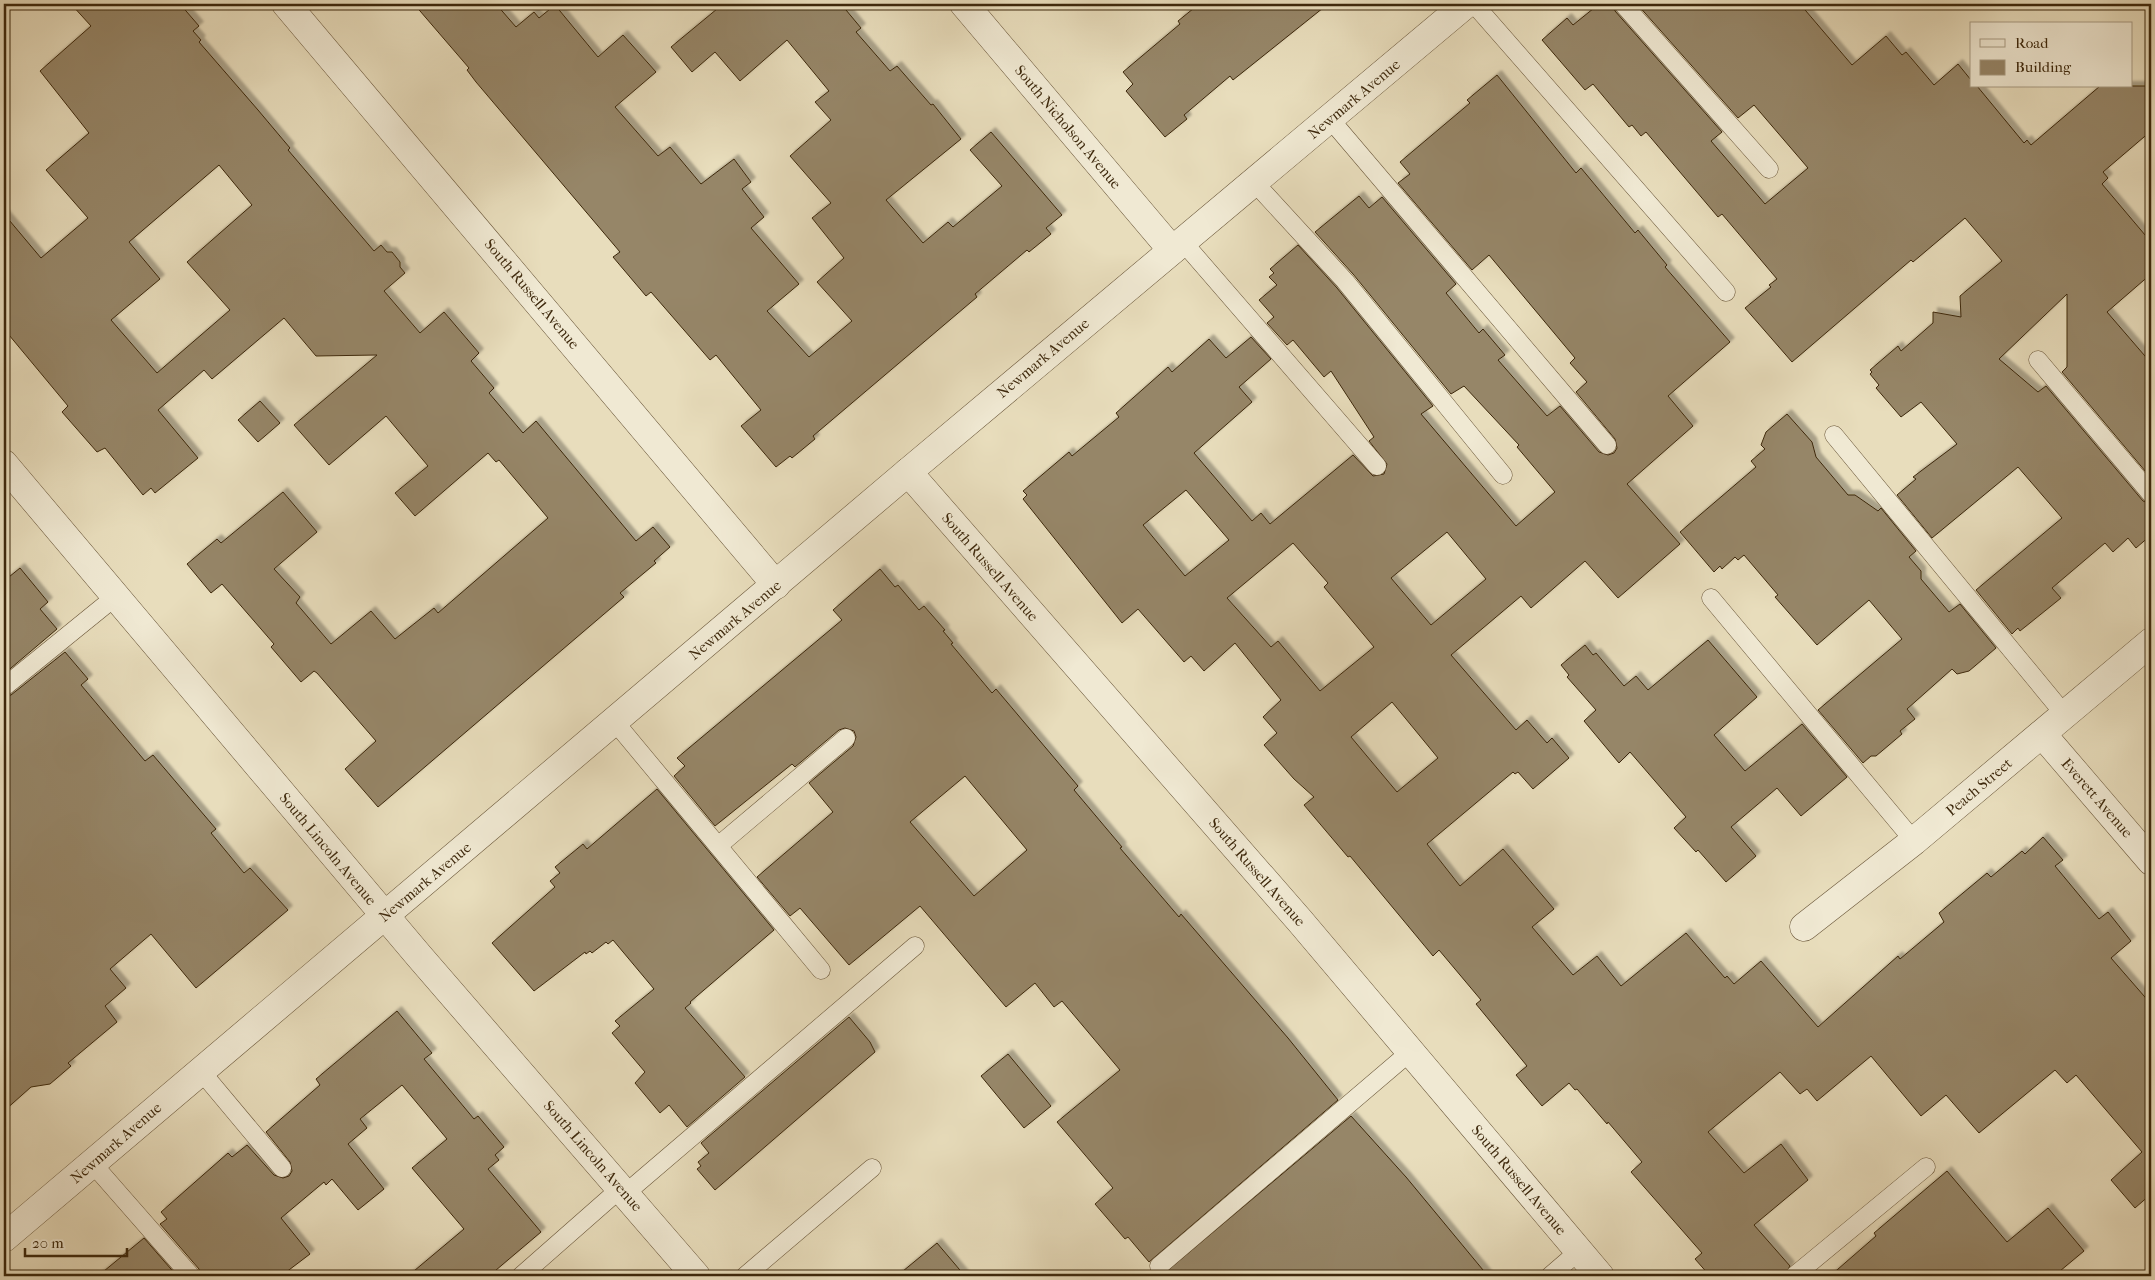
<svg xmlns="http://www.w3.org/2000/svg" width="2155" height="1280" viewBox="0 0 2155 1280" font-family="'IM FELL French Canon',serif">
	<defs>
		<filter id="shadow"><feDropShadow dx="4.5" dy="-4.5" stdDeviation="1" flood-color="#0004"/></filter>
	</defs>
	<rect width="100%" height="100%" fill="#e8ddbc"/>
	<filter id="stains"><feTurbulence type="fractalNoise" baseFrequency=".004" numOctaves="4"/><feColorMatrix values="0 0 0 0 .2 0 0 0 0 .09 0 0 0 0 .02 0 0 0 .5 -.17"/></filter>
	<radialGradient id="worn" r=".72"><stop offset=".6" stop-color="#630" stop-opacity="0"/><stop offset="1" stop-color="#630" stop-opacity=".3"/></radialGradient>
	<!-- building -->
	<g fill="#968668" stroke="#3d280c" fill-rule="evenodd" filter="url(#shadow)">
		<path d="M71,4h109l19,22 -6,5 8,9 -2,2 59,68 32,38 -2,2 86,101 7,-6 6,7h5l8,10v5l5,6 -21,18 36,42 24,-21 35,41 -8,8 23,27 -5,5 34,40 13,-12 100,120 17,-14 17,20 -16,14 2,2 -36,30 4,4 -246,210 -33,-38 31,-28 -59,-68 -3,-2 -13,11 -30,-35 3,-3 -52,-60 -11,9 -24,-29 30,-25 4,4 62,-51 34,40 -43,37 26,28 -4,6 35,41 40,-33 24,28 39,-31 4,5 110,-95 -49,-58 -3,2 -8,-9 -73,63 -20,-23 33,-27 -42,-50 -57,49 -35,-40 83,-70 -61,1 -32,-38 -72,61 -8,-9 -46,40 40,48 -43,35 -4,-5 -8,7 -38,-47 -8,4 -35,-40 6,-6 -64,-77v-115l37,44 47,-40 -42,-48 43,-37 -49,-62 51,-45zM219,165l33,40 -65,57 43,48 -73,63 -46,-53 49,-41 -31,-37z"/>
		<polygon points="414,4 496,4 516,27 534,12 539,18 555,5 598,57 623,35 656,72 615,107 658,156 670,147 701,184 734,159 751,182 742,189 764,217 751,228 799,284 767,311 809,357 852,321 817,282 844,258 812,218 831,203 790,156 831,120 815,102 829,91 787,40 740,81 715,52 692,72 671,47 723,4 841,4 861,28 856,32 890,71 897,66 931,105 933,104 961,139 886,200 923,243 948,222 953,227 1002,186 970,150 991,132 1062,215 1046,228 1051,234 1029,252 1027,250 975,294 977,297 813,436 815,439 792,458 790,456 776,467 741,426 761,410 716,355 710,360 651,292 646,296 613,257 620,252 476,82 467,70 469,68"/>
		<polygon points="1199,4 1328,4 1233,80 1230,76 1184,115 1187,119 1165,137 1126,91 1133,84 1123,72 1180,24 1178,21"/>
		<polygon points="1599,4 1613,4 1615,11 1722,132 1711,141 1765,204 1808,168 1754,105 1738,118 1637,4 1800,4 1852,65 1886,36 1902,55 1906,52 1934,85 1958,64 1971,80 1971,86 1977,86 2024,143 2027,140 2031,145 2100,86 2151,86 2151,131 2103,172 2108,178 2102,184 2151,242 2151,274 2107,312 2151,363 2151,478 2062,372 2067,367 2067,294 1999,359 2038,392 2046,386 2143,501 2151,504 2151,535 2136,548 2128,538 2113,552 2105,543 2052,588 2061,598 2020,631 2018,628 2012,634 1976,590 2062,518 2018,467 1932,538 1897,495 1916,479 1913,477 1957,444 1921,402 1901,417 1876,388 1879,385 1870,374 1872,372 1870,370 1898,346 1901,351 1933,323 1933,312 1961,317 1960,296 2002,261 1965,218 1913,262 1911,260 1792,362 1745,308 1771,287 1769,285 1777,279 1722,214 1718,217 1646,132 1641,136 1632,125 1629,127 1593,84 1585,90 1542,40 1567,18 1573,25"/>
		<path d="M1497,75l79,98 5,-5 54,65 3,-3 29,35 -2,2 65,75 -62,54 25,30 -66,58 53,60 -62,54 -33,-37 -54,47 -10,-12 -70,59 65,75 11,-10 20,23 5,-5 17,20 -36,31 -15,-17 -3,2 -2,-2 -86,72 33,42 43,-37 51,60 -22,18 41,48 24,-19 24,30 65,-53 39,45 2,-2 7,8 27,-23 57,66 80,-71 2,3 44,-37 -5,-9 48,-40 4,4 31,-26 3,3 18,-17 20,23 -8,6 44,53 9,-7 23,29 -20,17 40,46v190l-16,14 -24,-28 31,-28 -66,-77 -9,8 -12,-13 -76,63 -33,-38 -25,21 -50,-60 -54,45 -10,-12 -7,5 -20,-22 -72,60 36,41 37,-29 27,36 -54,45 36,41 -6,10h-74l-15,-17 7,-6 -71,-81 11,-10 -34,-40 -1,2 -30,-35 -2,1 -6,-7 -27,23 -26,-31 11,-9 -51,-62 5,-4 -42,-50 -6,6 -83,-100 -2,1 -44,-52 10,-8 -20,-18 -30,-34 13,-12 -14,-16 18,-17 -46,-57 -31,28 -13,-15 -7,6 -46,-53 -16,14 -99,-124 4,-4 -4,-4 46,-39 3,4 47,-39 -3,-4 52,-46 4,5 37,-33 17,19 25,-21 20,22 -32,28 13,15 -58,51 58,68 9,-8 9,11 83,-69 20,21 11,-2 3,-10 -18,-23 5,-4 -43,-66 -7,6 -31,-37 -6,5 -20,-22 7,-6 -15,-17 18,-15 -8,-8 5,-4 -4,-4 28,-24 39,43 96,118 -12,8 95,112 39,-34 -38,-45 2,-2 -55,-59 -13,8 -98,-120 -38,-42 44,-36 10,12 13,-11 74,87 -10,9 33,40 4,-4 22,26 -7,5 49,56 13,-10 39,46 9,3 6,-2 3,-5 -2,-9 -39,-47 11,-10 -17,-19 5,-5 -86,-103 -17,15 -74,-87 12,-9 -10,-12 70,-59 -3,-3zM1186,490l43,50 -44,36 -42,-51zM1447,532l39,47 -55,46 -40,-47zM1293,543l35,40 -4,4 50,60 -54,44 -42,-50 -7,6 -44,-49zM1392,702l46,56 -41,34 -46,-55z"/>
		<polygon points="260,401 280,423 258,442 238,420"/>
		<polygon points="1787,414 1812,442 1816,457 1848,495 1855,495 1878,511 1881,508 1916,551 1909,557 1921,571 1921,579 1949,612 1960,604 1996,648 1969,671 1957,674 1952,669 1907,709 1915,719 1900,731 1902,734 1876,756 1871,756 1863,763 1818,710 1902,639 1869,600 1817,645 1775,597 1778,595 1744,555 1738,560 1735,557 1722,569 1720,566 1714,572 1680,532 1756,467 1751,461 1765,449 1761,445 1766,432"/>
		<polygon points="20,568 48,602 40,609 57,629 4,674 4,581"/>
		<path d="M880,569l15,18 3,-2 21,25 5,-4 21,24 -2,1 10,12 -2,1 41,49 4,-4 82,97 -4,4 48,57 -2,1 59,69 2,-3 107,124 50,62 -189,162 -21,-25 -3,2 -30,-35 18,-16 -56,-66 63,-52 -58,-69 -8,6 -19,-24 -29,24 -86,-101 -71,59 -49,-57 -10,8 -33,-39 76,-65 -24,-29 44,-37 3,-9 -2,-6 -9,-3 -6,2 -44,37 -3,-3 -77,62 -41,-50 11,-10 -8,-8 165,-138 -9,-10zM965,776l62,74 -53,46 -64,-74z"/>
		<polygon points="1708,640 1757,697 1714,735 1745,771 1802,724 1847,777 1801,816 1777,788 1731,827 1756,856 1726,882 1698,850 1696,852 1674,828 1686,817 1630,752 1619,763 1584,721 1596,710 1567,677 1569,675 1561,665 1585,645 1593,655 1596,653 1624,686 1636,676 1648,690"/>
		<polygon points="65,652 88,679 81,685 145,761 153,755 216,829 211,833 244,873 250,868 288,910 196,988 151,934 110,969 126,988 105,1006 117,1022 68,1063 71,1066 50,1084 31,1087 4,1111 4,697 11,695"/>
		<polygon points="657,789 774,930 690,1002 691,1003 685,1008 745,1077 687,1127 669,1105 660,1113 635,1083 645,1072 612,1033 620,1026 615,1021 654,989 613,940 608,944 606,942 592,953 590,951 586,954 585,952 534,991 492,943 555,887 550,881 560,873 555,867 583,844 587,849"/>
		<polygon points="397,1011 432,1053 424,1059 474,1119 478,1116 504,1147 495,1155 499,1160 488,1169 541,1232 489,1276 408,1276 464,1229 412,1168 447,1139 402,1085 360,1119 367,1128 348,1144 384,1189 358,1210 332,1179 326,1185 324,1182 281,1218 310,1254 281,1276 201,1276 199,1269 160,1224 167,1219 161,1212 228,1153 232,1157 247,1145 274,1175 283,1178 289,1176 292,1171 290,1162 266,1132 320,1085 316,1079"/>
		<polygon points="849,1017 870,1042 875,1052 715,1190 697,1169 701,1166 698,1162 709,1153 701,1143"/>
		<polygon points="1008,1054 1051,1106 1024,1128 981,1076"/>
		<polygon points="1351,1116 1406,1177 1488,1276 1161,1276"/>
		<polygon points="1947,1171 2007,1242 2048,1208 2084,1251 2054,1276 1830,1276 1876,1236 1874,1233"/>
		<polygon points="144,1238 177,1276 98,1276"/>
		<polygon points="937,1243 965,1276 897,1276"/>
	</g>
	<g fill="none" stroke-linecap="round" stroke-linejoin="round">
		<!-- service casing -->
		<g stroke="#685538" stroke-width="19">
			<g id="service">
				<polyline points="1474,4 1726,292"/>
				<polyline points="1623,4 1769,169"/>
				<polyline points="1330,119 1607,445"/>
				<polyline points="1254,182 1345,281 1503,475"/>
				<polyline points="1183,242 1377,466"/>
				<polyline points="2038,360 2151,494"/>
				<polyline points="1834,435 2065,715"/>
				<polyline points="1711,598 1914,841"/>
				<polyline points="4,687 115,597"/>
				<polyline points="615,722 821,970"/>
				<polyline points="718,846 846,738"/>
				<polyline points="200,1070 282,1168"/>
				<polyline points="92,1163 191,1276"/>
				<polyline points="626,1193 915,946"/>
				<polyline points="1159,1266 1410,1052"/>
				<polyline points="521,1276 621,1188"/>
				<polyline points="745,1276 872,1168"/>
				<polyline points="1550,1276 1579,1251"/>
				<polyline points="1794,1276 1926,1167"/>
			</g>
		</g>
		<!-- minor casing -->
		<g stroke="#685538" stroke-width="29">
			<g id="minor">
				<polyline points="286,4 776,585"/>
				<polyline points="964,4 1172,250"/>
				<polyline points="4,464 419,956 696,1276"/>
				<polyline points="908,472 1300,921 1600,1276"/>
				<polyline points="2042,734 2151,861"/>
				<polyline points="1804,927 1914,841 2151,642"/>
			</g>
		</g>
		<!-- tertiary casing -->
		<g stroke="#685538" stroke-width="29">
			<polyline id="tertiary" points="4,1238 908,472 1466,4"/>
		</g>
		<!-- service -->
		<use href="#service" stroke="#f0e9d3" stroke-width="18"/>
		<!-- minor -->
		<use href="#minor" stroke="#f0e9d3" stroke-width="28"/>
		<!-- tertiary -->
		<use href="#tertiary" stroke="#f0e9d3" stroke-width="28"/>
	</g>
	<g text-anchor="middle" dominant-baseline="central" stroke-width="4" stroke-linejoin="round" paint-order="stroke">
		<!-- street labels -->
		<g font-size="15" fill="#3d280c" stroke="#f0e9d3">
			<text transform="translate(1354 99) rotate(-40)">Newmark Avenue</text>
			<text transform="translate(1068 127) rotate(50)">South Nicholson Avenue</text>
			<text transform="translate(532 294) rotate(50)">South Russell Avenue</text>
			<text transform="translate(1043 358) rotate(-40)">Newmark Avenue</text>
			<text transform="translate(990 567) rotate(49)">South Russell Avenue</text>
			<text transform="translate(735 620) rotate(-40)">Newmark Avenue</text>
			<text transform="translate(1979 787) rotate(-40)">Peach Street</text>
			<text transform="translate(2097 798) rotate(49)">Everett Avenue</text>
			<text transform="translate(328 849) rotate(50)">South Lincoln Avenue</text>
			<text transform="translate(1257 872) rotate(49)">South Russell Avenue</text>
			<text transform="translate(425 882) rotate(-40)">Newmark Avenue</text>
			<text transform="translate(116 1143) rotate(-41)">Newmark Avenue</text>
			<text transform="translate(593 1156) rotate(49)">South Lincoln Avenue</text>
			<text transform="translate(1519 1180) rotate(50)">South Russell Avenue</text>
		</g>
	</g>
	<!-- margin -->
	<rect width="2155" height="1280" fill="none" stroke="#e8ddbc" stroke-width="20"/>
	<rect x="5" y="5" width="2145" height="1270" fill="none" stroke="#3d280c" stroke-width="2.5"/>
	<rect x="10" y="10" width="2135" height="1260" fill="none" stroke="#3d280c"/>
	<!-- legend -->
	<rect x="1970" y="22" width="162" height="65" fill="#f0e9d3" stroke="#a89c83"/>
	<rect x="1980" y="39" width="25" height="8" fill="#f0e9d3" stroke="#a89c83"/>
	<text x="2015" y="48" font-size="15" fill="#3d280c">Road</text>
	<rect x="1980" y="60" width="25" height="15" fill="#968668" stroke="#a89c83"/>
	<text x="2015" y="72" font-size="15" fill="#3d280c">Building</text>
	<!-- scale -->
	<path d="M25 1248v8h102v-8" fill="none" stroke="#3d280c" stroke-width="2.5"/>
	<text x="32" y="1248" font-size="15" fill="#3d280c" stroke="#f0e9d3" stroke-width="4" paint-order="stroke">20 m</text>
	<rect width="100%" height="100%" filter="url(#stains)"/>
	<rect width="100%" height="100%" fill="url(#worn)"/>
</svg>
